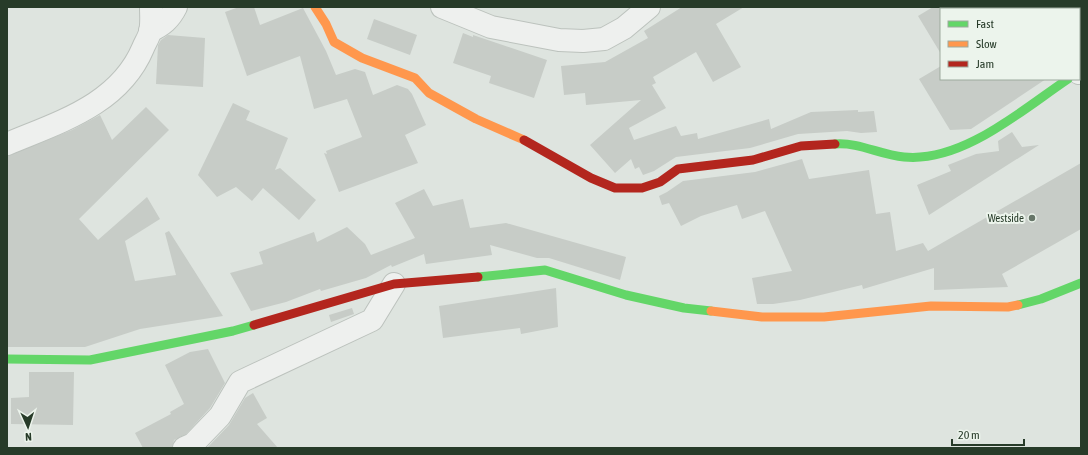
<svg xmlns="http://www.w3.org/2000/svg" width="1088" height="455" viewBox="0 0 1088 455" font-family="'Asap Condensed',sans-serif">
	<rect width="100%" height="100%" fill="#dee4df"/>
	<!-- building -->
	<g fill="#c7ccc7">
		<polygon points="239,7 254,7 260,25 303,8 326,51 336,75 355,69 365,72 373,95 397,85 408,89 412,94 426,125 405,135 418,163 339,192 324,153 327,154 326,151 362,137 347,99 314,109 300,56 247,76 225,12"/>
		<polygon points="682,7 744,7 716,24 741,67 713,82 696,52 653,77 656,83 652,85 666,108 629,128 634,140 676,126 681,136 697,133 698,139 769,119 771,129 811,112 858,110 858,112 874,111 877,132 861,133 847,131 798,134 750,148 676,157 654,171 643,175 639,167 635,169 631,159 615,173 590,145 641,100 586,105 585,93 564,95 561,66 605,62 648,38 644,31"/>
		<polygon points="933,7 941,7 941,54 918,16"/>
		<polygon points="374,19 417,35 410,55 367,39"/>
		<polygon points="463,33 473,37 473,35 547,60 534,98 489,83 491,76 453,63"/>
		<polygon points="168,35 205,38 203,87 156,84 158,45 161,40"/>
		<polygon points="941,66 941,79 1046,79 971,129 950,130 919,79"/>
		<polygon points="233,103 250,111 246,120 288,138 275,170 280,168 316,200 299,220 263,188 252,201 236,187 217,197 198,175"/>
		<polygon points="146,107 169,130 79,219 98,240 147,197 160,219 125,241 135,281 176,275 165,233 169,231 223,316 140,329 85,347 7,347 7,156 72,130 100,115 112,140"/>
		<polygon points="1012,132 1022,147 1039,145 929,215 917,185 951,171 948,165 976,154 999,151 998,141"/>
		<polygon points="802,159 809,179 869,170 876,214 890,212 896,251 923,243 928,251 1081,163 1081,229 1002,274 1008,287 934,290 934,268 863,289 862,285 800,300 773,304 757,304 752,278 792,271 765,211 742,219 737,205 701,216 681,226 669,203 662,205 659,196 667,192 683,181 755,172"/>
		<polygon points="424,189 433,206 463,199 470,228 506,223 626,257 620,280 549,258 537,258 490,245 492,255 426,264 424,254 392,267 391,265 366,278 321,291 320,289 286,302 251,311 230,273 263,264 259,252 314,232 317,242 347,227 365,244 371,255 415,238 395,203"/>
		<polygon points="556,288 558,327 521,334 520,328 443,338 439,306"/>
		<polygon points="352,308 354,314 331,322 329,315"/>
		<polygon points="208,349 225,383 210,408 186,434 174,440 172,448 143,448 135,433 171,414 170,412 184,404 165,365 190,352"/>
		<polygon points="29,372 74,372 73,425 11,424 11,398 29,397"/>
		<polygon points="253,393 267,418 257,424 278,448 207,448 229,425 245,398"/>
	</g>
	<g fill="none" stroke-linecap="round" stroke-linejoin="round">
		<!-- street casing -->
		<g stroke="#bcc2bd" stroke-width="24">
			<g id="street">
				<polyline points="442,7 491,27 559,40 583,41 604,39 624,28 649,7"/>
				<path d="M150,31c13,-6 20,-12 26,-24"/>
				<polyline points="1079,73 1081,72"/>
				<path d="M7,144c52,-22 112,-39 136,-96 2,-5 6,-11 7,-16 2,-8 1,-17 1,-25"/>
				<polyline points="184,448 193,444 220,416 240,382 372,320 394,284"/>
			</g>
		</g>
		<!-- street -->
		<use href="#street" stroke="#eef0ee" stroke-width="22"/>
		<!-- fast -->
		<g stroke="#63d668" stroke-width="9">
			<path d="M835,144c24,-2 45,11 69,13 58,6 118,-47 164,-78"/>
			<polyline points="478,277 545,270 626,295 684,308 711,311"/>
			<polyline points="1018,305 1041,299 1081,283"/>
			<polyline points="7,359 90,360 233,331 254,325"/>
		</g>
		<!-- slow -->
		<g stroke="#ff974d" stroke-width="9">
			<polyline points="315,7 326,24 334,42 362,58 415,78 429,93 476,119 524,140"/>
			<polyline points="711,311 762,317 824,317 931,306 1008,307 1018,305"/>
		</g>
		<!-- jam -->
		<g stroke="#b3261e" stroke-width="9">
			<polyline points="524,140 591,178 615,188 642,188 660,182 678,169 753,160 801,146 835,144"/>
			<polyline points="254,325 394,284 478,277"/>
		</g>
	</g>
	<!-- markers -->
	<circle fill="#677669" stroke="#ecf4ec" stroke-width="1.5" cx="1032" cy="218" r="4"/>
	<g text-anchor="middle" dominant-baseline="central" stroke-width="4" stroke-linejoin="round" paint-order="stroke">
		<!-- poi labels -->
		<g font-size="11" fill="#273b29" stroke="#ecf4ec" text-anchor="end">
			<text x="1024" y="218">Westside</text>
		</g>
	</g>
	<!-- border -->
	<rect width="1088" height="455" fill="none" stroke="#273b29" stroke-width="16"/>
	<!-- legend -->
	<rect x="940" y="8" width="140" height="72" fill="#ecf4ec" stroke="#9daa9e"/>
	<rect x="948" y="21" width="20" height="6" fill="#63d668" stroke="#9daa9e"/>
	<text x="976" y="28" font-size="12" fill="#273b29">Fast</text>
	<rect x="948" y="41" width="20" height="6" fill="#ff974d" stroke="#9daa9e"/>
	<text x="976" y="48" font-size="12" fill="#273b29">Slow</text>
	<rect x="948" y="61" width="20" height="6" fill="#b3261e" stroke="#9daa9e"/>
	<text x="976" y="68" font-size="12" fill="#273b29">Jam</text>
	<!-- north arrow -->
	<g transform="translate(28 427) rotate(177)" stroke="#ecf4ec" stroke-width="3" paint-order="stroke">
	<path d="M0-3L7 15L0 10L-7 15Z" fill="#273b29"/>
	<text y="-6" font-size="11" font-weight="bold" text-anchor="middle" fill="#273b29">N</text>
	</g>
	<!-- scale -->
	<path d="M952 439v6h72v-6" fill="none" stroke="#273b29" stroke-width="2"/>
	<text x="958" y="439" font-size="12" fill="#273b29" stroke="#ecf4ec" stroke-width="3" paint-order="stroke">20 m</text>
</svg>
